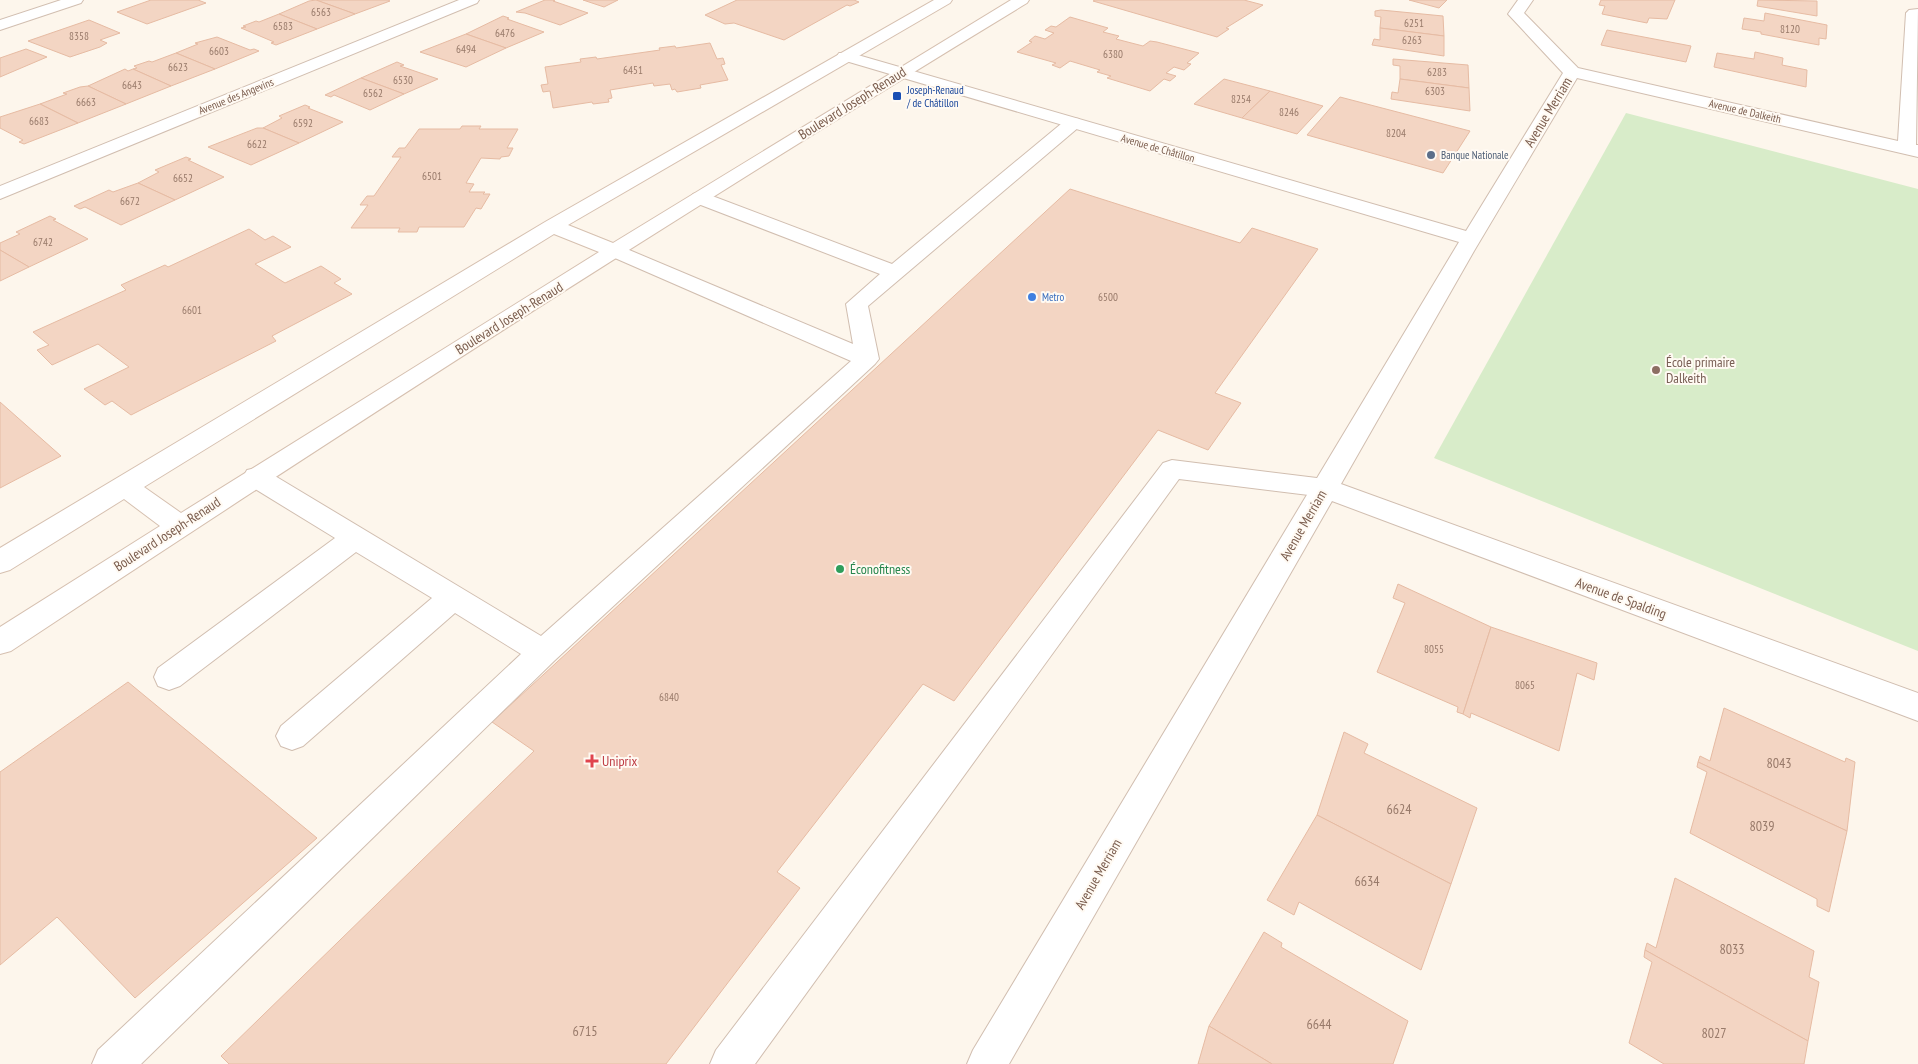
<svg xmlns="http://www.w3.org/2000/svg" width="1918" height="1064" viewBox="0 0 1918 1064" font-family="'PT Sans Narrow',sans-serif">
	<rect width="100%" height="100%" fill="#fdf6ec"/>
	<!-- green -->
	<polygon fill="#d8ecc9" points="1626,113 1918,189 1918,651 1434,458"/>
	<!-- building -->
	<g fill="#f3d5c3" stroke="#e6bba3">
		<polygon points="151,0 198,0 206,3 147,24 117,12"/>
		<polygon points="316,0 388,0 390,1 355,14"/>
		<polygon points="316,0 355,14 317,29 279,14 309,1"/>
		<polygon points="545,0 555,0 553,1 588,13 560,25 525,13 516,12"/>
		<polygon points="583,0 618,0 604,7"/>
		<polygon points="737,0 854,0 859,2 850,6 847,5 784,40 734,23 725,24 705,15"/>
		<polygon points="1095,0 1244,0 1263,5 1226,28 1229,29 1217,37 1093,1"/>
		<polygon points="1409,0 1447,0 1439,8"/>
		<polygon points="1601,0 1675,0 1667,19 1649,18 1647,23 1602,14 1605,6 1599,5"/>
		<polygon points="1758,0 1817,1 1817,16 1757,6"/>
		<polygon points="1381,10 1443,16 1444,36 1380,28 1381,17 1375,16 1375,11"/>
		<polygon points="1765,13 1827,25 1826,39 1819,38 1819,45 1761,34 1761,32 1742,29 1744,18 1764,21"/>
		<polygon points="279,14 317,29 276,45 271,43 274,42 241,28 246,27 243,26 256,21 259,22"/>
		<polygon points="503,16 509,18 507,19 544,32 506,48 466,34"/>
		<polygon points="1070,17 1108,28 1103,32 1119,36 1116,39 1143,46 1150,41 1157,42 1199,53 1187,63 1191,64 1184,70 1174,67 1166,73 1176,76 1170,81 1164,79 1150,91 1107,78 1111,76 1097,72 1100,70 1070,61 1060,68 1052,65 1056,63 1017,52 1032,42 1029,41 1035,36 1045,39 1054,33 1045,30 1051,26 1056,27"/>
		<polygon points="89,20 120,33 100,40 107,43 100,47 70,57 28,41"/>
		<polygon points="1380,28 1444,36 1444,56 1372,45 1374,39 1380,40"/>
		<polygon points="1607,30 1691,46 1686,62 1601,45"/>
		<polygon points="466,34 506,48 466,67 420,52"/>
		<polygon points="217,37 250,50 254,49 259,51 215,69 176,53 198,44 195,43"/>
		<polygon points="710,43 717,59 723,58 725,64 721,65 728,80 700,85 701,88 677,92 675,89 672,90 670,84 654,86 653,83 610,90 612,98 608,99 609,102 593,104 592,102 553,108 550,91 543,92 541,85 548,84 545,67 581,62 580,59 596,57 597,59 660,50 659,48 675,46 676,48"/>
		<polygon points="26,49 47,57 0,77 0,58"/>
		<polygon points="1755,52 1783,58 1782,65 1807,70 1806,87 1714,67 1717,53 1754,59"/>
		<polygon points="176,53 215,69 171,86 133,69 137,68 134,66 149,61 152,62"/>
		<polygon points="1393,59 1468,65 1469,88 1400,79 1400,66 1393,65"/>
		<polygon points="397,62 404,65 400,66 438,79 404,94 361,78"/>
		<polygon points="125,69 128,71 133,69 171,86 126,104 88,86"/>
		<polygon points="361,78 404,94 370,110 334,95 331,97 325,95"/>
		<polygon points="1224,79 1270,91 1242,118 1194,104"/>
		<polygon points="1400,79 1469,88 1470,111 1391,99 1392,92 1398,93"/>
		<polygon points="88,86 126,104 78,123 40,104 67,94 63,93 80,87"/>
		<polygon points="1270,91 1323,106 1297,134 1242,118"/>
		<polygon points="1340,97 1470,131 1443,173 1307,135"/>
		<polygon points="40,104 78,123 24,144 19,142 23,140 0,128 0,117"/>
		<polygon points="305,105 310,107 308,108 343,122 299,143 263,128 282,118 279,116"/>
		<polygon points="462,126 481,126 479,129 518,129 507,148 513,148 509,156 501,157 500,159 481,158 466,183 474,184 469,192 485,192 483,194 490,194 481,209 476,208 464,227 419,227 417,232 398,232 400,228 351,228 368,205 360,205 367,196 374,196 401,157 392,157 399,148 405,148 419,129 460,129"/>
		<polygon points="257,128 263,128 299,143 251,165 208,147"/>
		<polygon points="186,157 191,159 188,160 224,177 175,200 138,183 159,172 155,170"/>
		<polygon points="138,183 175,200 121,225 85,207 80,209 74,206 109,190 113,192"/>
		<polygon points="1070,189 1240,243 1252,228 1318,249 1215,393 1241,403 1208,450 1158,430 954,701 923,684 777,872 800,888 666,1064 229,1064 221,1056 534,751 492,722"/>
		<polygon points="50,216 56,219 53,220 88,239 29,267 0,250 0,243 20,234 16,232"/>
		<polygon points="249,229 265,240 273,236 291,247 255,264 285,283 321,266 341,279 334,283 352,294 272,336 276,341 131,415 112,401 105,405 84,389 129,367 98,344 52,365 37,350 49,345 33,332 126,290 121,285 165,265 168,267"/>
		<polygon points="0,250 29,267 0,281"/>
		<polygon points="0,402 61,456 0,488"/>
		<polygon points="1398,584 1491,627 1463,714 1457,712 1458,707 1377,672 1405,603 1393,598"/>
		<polygon points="1491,627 1597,663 1594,680 1577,673 1559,751 1471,713 1470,718 1463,714"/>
		<polygon points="128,682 317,838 135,998 57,917 0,965 0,772"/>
		<polygon points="1724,708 1845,762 1846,758 1855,762 1847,831 1698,762 1700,756 1710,761"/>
		<polygon points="1344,732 1368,744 1364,753 1477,808 1451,884 1317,815"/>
		<polygon points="1698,762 1847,831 1829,912 1817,906 1817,899 1690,833 1707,772 1697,767"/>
		<polygon points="1317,815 1451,884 1421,970 1299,902 1294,915 1267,900"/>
		<polygon points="1675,878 1814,951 1809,977 1819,982 1808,1041 1645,950 1647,943 1656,948"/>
		<polygon points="1264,932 1282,943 1281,947 1408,1021 1393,1064 1272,1064 1209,1026"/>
		<polygon points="1645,950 1808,1041 1804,1064 1664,1064 1629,1043 1652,962 1644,957"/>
		<polygon points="1209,1026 1272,1064 1198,1064"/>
	</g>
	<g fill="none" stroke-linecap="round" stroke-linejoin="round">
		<!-- lane casing -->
		<g stroke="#d1beb0" stroke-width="2">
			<g id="lane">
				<polygon points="1073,118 1079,119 1082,123 1079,127 868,306 879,359 875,364 554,661 141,1064 92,1064 98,1050 521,654 455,613 303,746 292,750 281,746 276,736 281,726 432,598 356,552 180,686 169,690 158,686 154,677 158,668 335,538 247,484 243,477 247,470 256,468 265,470 541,636 851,361 608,255 605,251 608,247 615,245 622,247 853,344 846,304 880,274 693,202 690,198 693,194 700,192 707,194 892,264 1067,119"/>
				<polygon points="1172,460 1325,479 1334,481 1338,488 1334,495 1325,497 1179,479 755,1064 710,1064 716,1050 1163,463"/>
			</g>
		</g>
		<!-- street casing -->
		<g stroke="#d1beb0" stroke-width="2">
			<g id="street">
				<polygon points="61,0 83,0 81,3 0,30 0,20"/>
				<polygon points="459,0 479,0 477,3 0,199 0,186"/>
				<polygon points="1518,0 1533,0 1524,13 1578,68 1898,141 1906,13 1909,10 1918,9 1916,145 1918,145 1918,157 1577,78 1474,251 1341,484 1918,693 1918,721 1332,501 1009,1064 967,1064 973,1050 1459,242 839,59 837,56 839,53 851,53 1466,231 1563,73 1508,14"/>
			</g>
		</g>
		<!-- secondary casing -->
		<g stroke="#d6c0b0" stroke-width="2">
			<path id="secondary" d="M934,0h18l-2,3 -382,222 45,18 398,-243h18l-2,3c-343,208 -681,426 -1016,648l-11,3v-27l160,-101 -36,-27 -114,71 -10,3v-25l545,-326zM554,234l45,18 -418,261 -37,-26z"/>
		</g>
		<!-- lane -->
		<use href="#lane" fill="#fff" fill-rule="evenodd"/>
		<!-- street -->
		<use href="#street" fill="#fff" fill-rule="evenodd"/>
		<!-- secondary -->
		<use href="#secondary" fill="#fff" fill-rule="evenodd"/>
	</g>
	<!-- markers -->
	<rect fill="#1a4fb4" stroke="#fffaf3" stroke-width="2" x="892" y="91" width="10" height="10" rx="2.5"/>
	<circle fill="#5c6f8a" stroke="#fffaf3" stroke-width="2" cx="1431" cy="155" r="5"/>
	<circle fill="#3f7fe0" stroke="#fffaf3" stroke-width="2" cx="1032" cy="297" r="5"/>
	<circle fill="#8d6e63" stroke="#fffaf3" stroke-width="2" cx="1656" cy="370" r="5"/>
	<circle fill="#2e9e5b" stroke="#fffaf3" stroke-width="2" cx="840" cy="569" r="5"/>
	<path fill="#e0444e" stroke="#fffaf3" stroke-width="2" d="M589.5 753.5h5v5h5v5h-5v5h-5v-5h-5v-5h5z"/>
	<g text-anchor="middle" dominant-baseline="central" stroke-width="4" stroke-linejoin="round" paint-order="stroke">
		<!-- number labels -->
		<g font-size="11" fill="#987a6a">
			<text x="321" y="12">6563</text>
			<text x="1414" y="23">6251</text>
			<text x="283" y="26">6583</text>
			<text x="1790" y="29">8120</text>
			<text x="505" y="33">6476</text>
			<text x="79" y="36">8358</text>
			<text x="1412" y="40">6263</text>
			<text x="466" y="49">6494</text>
			<text x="219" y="51">6603</text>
			<text x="1113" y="54">6380</text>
			<text x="178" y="67">6623</text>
			<text x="633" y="70">6451</text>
			<text x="1437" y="72">6283</text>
			<text x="403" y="80">6530</text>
			<text x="132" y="85">6643</text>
			<text x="1435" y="91">6303</text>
			<text x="373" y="93">6562</text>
			<text x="1241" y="99">8254</text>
			<text x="86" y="102">6663</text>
			<text x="1289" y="112">8246</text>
			<text x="39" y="121">6683</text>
			<text x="303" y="123">6592</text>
			<text x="1396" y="133">8204</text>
			<text x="257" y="144">6622</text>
			<text x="432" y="176">6501</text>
			<text x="183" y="178">6652</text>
			<text x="130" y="201">6672</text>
			<text x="43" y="242">6742</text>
			<text x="1108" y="297">6500</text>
			<text x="192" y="310">6601</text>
			<text x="1434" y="649">8055</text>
			<text x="1525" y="685">8065</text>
			<text x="669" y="697">6840</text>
		</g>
		<!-- far-transit labels -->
		<g font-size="11" fill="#164399" stroke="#fffaf3" text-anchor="start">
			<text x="907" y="90">Joseph-Renaud<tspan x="907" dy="13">/ de Châtillon</tspan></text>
		</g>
		<!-- far-street labels -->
		<g font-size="11" fill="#7a5c4d" stroke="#fffaf3">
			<text transform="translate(236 96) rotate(-22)">Avenue des Angevins</text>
			<text transform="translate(1745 111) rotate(13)">Avenue de Dalkeith</text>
			<text transform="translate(1158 148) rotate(16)">Avenue de Châtillon</text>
		</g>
		<!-- far-service labels -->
		<g font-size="11" fill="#4e5e75" stroke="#fffaf3" text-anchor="start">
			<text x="1441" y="155">Banque Nationale</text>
		</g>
		<!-- far-shop labels -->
		<g font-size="11" fill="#366cbe" stroke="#fffaf3" text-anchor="start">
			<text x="1042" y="297">Metro</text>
		</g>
		<!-- street labels -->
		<g font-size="14" fill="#7a5c4d" stroke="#fffaf3">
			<text transform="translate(852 103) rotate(-32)">Boulevard Joseph-Renaud</text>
			<text transform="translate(1548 112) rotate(-59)">Avenue Merriam</text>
			<text transform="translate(509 318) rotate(-32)">Boulevard Joseph-Renaud</text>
			<text transform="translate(1303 525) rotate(-60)">Avenue Merriam</text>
			<text transform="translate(167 534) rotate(-33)">Boulevard Joseph-Renaud</text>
			<text transform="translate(1621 598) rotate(20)">Avenue de Spalding</text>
			<text transform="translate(1098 874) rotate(-60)">Avenue Merriam</text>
		</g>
		<!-- education labels -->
		<g font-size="14" fill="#785e54" stroke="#fffaf3" text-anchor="start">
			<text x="1666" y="362">École primaire<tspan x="1666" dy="16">Dalkeith</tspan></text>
		</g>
		<!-- leisure labels -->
		<g font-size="14" fill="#27864d" stroke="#fffaf3" text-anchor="start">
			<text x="850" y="569">Éconofitness</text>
		</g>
		<!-- health labels -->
		<g font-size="14" fill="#be3a42" stroke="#fffaf3" text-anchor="start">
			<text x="602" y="761">Uniprix</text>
		</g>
		<!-- near-number labels -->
		<g font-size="14" fill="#987a6a">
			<text x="1779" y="763">8043</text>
			<text x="1399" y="809">6624</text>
			<text x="1762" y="826">8039</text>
			<text x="1367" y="881">6634</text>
			<text x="1732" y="949">8033</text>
			<text x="1319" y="1024">6644</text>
			<text x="585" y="1031">6715</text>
			<text x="1714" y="1033">8027</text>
		</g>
	</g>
</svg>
